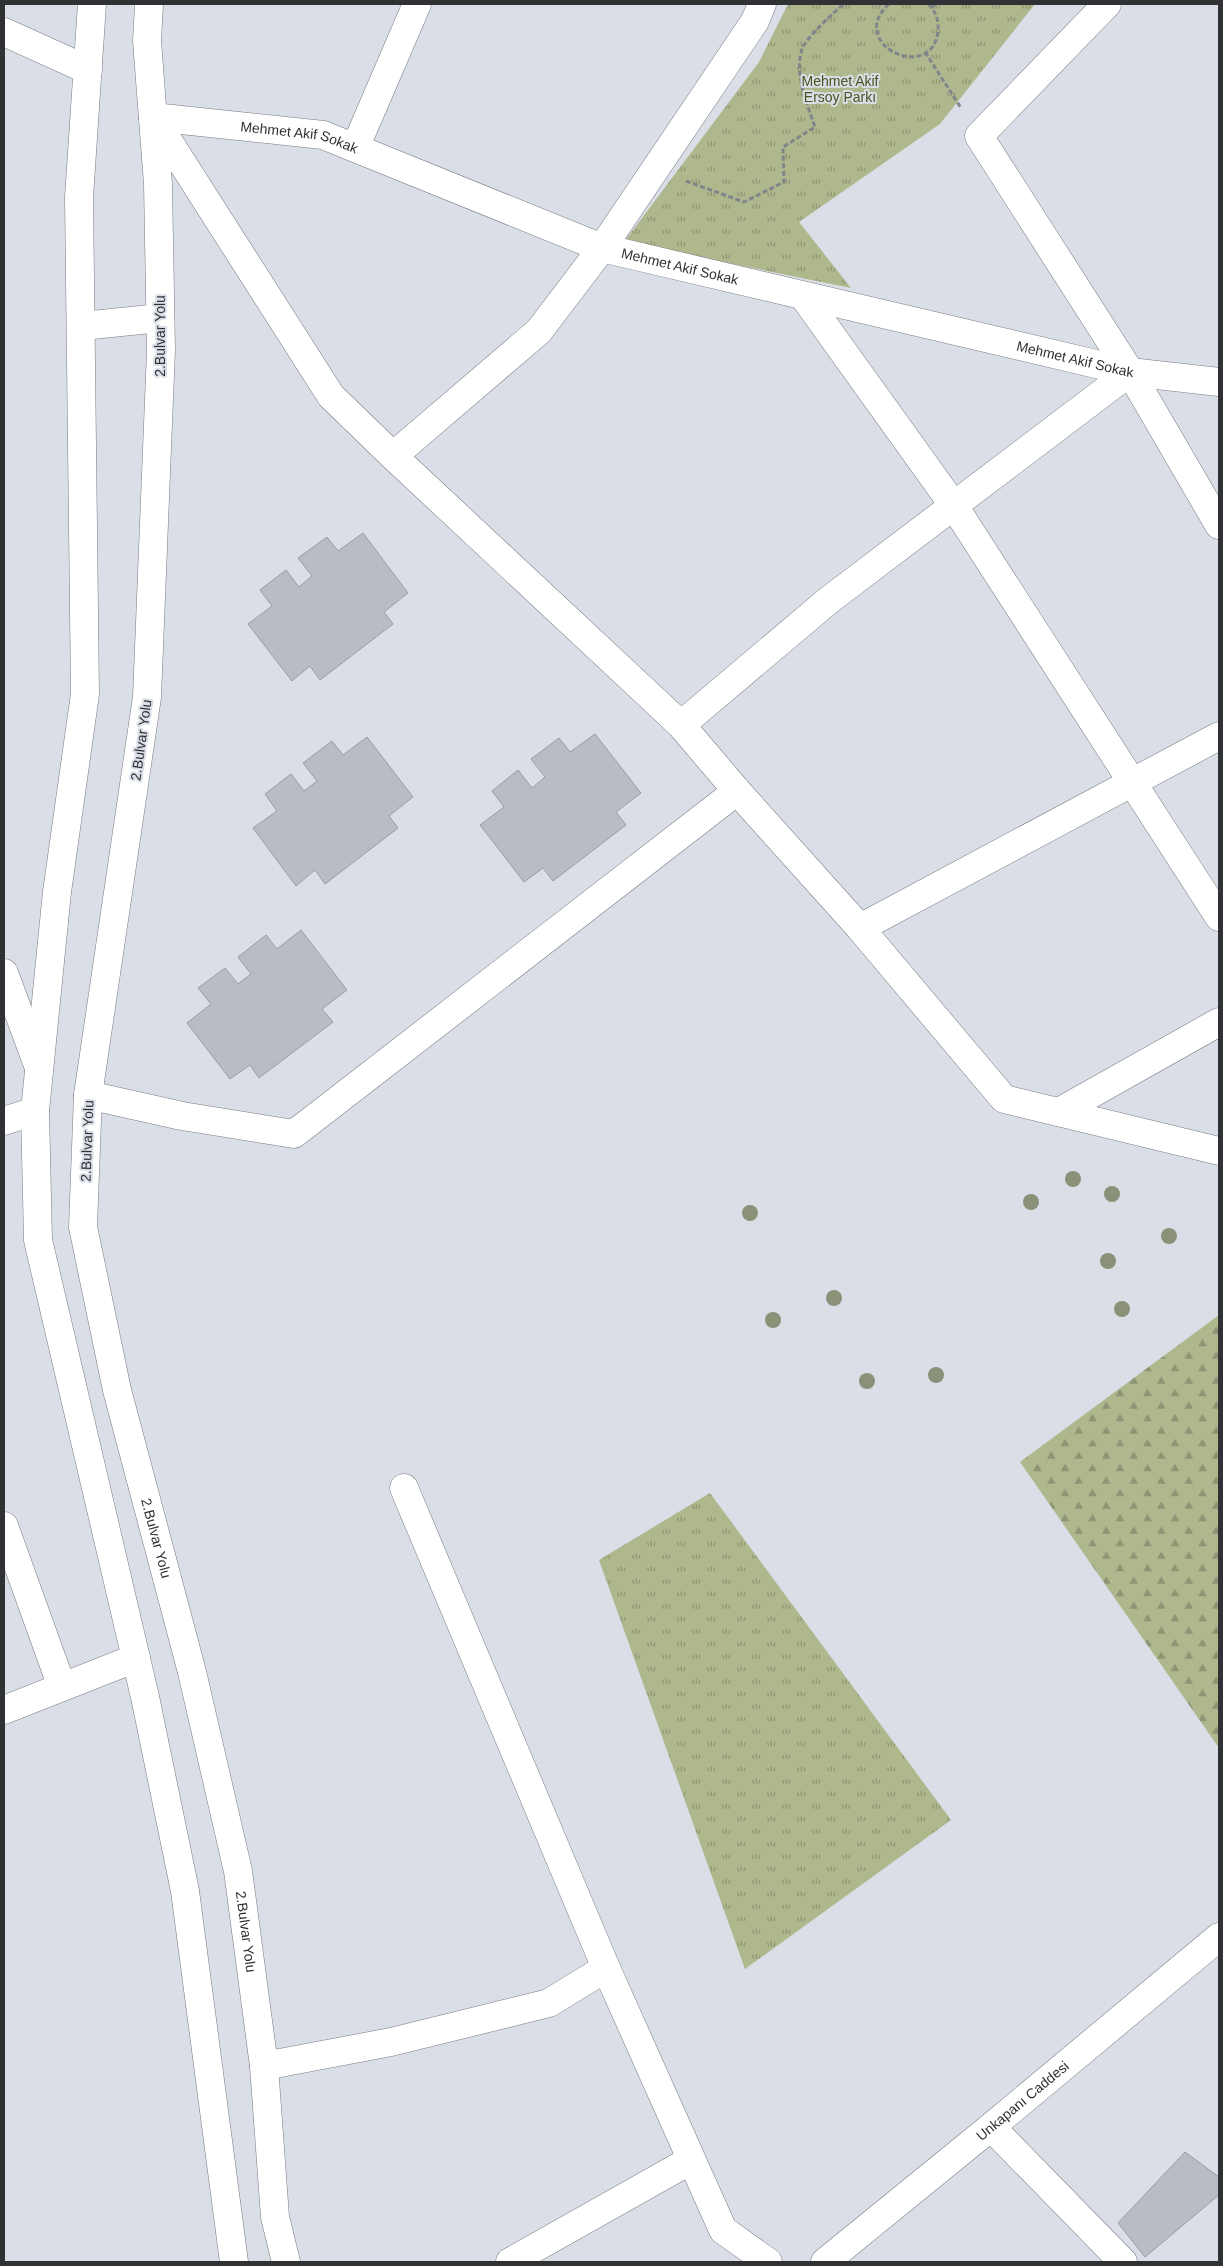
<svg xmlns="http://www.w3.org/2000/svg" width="1223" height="2266" viewBox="0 0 1223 2266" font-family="Helvetica,sans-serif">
	<defs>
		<pattern id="forest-firs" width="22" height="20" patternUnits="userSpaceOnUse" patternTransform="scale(1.25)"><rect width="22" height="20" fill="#afb78d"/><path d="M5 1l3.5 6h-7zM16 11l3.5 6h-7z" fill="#8f9574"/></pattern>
		<pattern id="park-tufts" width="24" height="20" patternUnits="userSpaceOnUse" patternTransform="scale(1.25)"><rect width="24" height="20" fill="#afb78d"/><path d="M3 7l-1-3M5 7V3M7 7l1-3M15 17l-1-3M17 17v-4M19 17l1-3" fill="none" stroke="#8f9574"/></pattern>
	</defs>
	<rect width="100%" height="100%" fill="#dadee7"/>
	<!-- forest -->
	<polygon fill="url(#forest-firs)" points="1219,1315 1219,1748 1020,1462"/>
	<!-- park -->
	<g fill="url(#park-tufts)">
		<polygon points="788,4 1035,4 940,124 799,222 851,288 624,242 759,62"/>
		<polygon points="710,1493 951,1820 745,1969 599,1560"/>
	</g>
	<!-- building -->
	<g fill="#b9bcc5" stroke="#989ca4">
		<polygon points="363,533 408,593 384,612 393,624 320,680 310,666 292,681 248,624 272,606 260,590 286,570 299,587 312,576 298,558 327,537 338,551"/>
		<polygon points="595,734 641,793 616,812 626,825 553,881 543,868 524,882 480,825 504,807 492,791 518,770 532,788 545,777 531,759 559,738 570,752"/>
		<polygon points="367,737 413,797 389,816 398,828 325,884 315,870 296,886 253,828 277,811 265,794 291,774 304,791 317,781 303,763 332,741 343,755"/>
		<polygon points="301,930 347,990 322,1009 333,1022 259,1078 250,1065 230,1079 187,1023 211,1004 198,988 225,968 238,984 251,974 238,957 266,935 277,949"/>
		<polygon points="1185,2152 1219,2177 1219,2195 1145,2257 1118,2223"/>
	</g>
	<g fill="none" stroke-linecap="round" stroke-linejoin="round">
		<!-- street casing -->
		<g stroke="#777b82" stroke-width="29">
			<g id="street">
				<polyline points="1107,4 979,136 1130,372 1219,525"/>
				<polyline points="4,32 88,70"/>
				<polyline points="153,117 331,396 393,456 681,725 737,791 860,928 1004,1099 1219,1151"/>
				<path id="s1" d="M153,117l170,18 279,113 528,124 89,10"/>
				<polyline points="355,148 417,4"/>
				<polyline points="804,297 954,506 1219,917"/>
				<polyline points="393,456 539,331 602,248 755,21 762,4"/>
				<polyline points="681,725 829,600 1130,372"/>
				<polyline points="860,928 1219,736"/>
				<polyline points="88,1095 182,1116 294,1134 737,791"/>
				<polyline points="1059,1112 1219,1022"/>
				<polyline points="4,1121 35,1111"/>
				<polyline points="404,1488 606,1968 723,2230 768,2262"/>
				<polyline points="4,1526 62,1687"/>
				<polyline points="4,1710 136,1658"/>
				<polyline points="264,2066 391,2042 549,2003 606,1968"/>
				<polyline points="991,2127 1123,2262"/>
				<polyline points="510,2262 691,2160"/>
			</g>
		</g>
		<!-- secondary casing -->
		<g stroke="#777b82" stroke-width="29">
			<g id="secondary">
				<polyline points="4,973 39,1068"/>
				<path id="s2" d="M825,2262l166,-135 228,-190"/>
			</g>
		</g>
		<!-- primary casing -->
		<g stroke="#777b82" stroke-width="29">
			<g id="primary">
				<polyline points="92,4 79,197 85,694 57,892 35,1111 38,1240 145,1697 185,1891 234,2262"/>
				<path id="s3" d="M149,4l-2,37 11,143 3,166 -14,347 -59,398 -5,132 34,163 75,282 46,199 26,195 11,151 11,45"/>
				<polyline points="82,326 160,318"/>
			</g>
		</g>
		<!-- path -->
		<g stroke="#82858b" stroke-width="3" stroke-dasharray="5 2.5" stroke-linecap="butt">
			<path d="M889,4c-44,40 42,80 49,28 1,-11 -2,-21 -10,-28"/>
			<polyline points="932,7 936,4"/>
			<polyline points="925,52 961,108"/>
			<path d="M686,181l58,21 40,-20 -1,-35 32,-20c-8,-24 -21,-52 -13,-78 3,-10 33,-38 42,-45"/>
		</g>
		<!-- street -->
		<use href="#street" stroke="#fff" stroke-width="28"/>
		<!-- secondary -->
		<use href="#secondary" stroke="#fff" stroke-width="28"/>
		<!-- primary -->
		<use href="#primary" stroke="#fff" stroke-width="28"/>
	</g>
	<!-- trees -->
	<g fill="#8b9178">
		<circle cx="1073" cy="1179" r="8"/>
		<circle cx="1112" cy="1194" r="8"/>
		<circle cx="1031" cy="1202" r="8"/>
		<circle cx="750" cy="1213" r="8"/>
		<circle cx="1169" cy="1236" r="8"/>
		<circle cx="1108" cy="1261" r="8"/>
		<circle cx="834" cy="1298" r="8"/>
		<circle cx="1122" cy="1309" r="8"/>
		<circle cx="773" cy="1320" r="8"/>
		<circle cx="936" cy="1375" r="8"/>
		<circle cx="867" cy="1381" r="8"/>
	</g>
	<g text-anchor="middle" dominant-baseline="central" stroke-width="4" stroke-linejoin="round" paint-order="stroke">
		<!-- park labels -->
		<g font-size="14" fill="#4a521e" stroke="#dadee7">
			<text x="840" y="81">Mehmet Akif<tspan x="840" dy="16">Ersoy Parkı</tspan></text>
		</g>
		<!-- street labels -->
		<g font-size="14" fill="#2f3134" stroke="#dadee7">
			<text stroke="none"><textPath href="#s1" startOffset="148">Mehmet Akif Sokak</textPath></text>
			<text stroke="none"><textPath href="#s1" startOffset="552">Mehmet Akif Sokak</textPath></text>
			<text transform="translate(160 336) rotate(-90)">2.Bulvar Yolu</text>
			<text stroke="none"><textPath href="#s1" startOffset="958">Mehmet Akif Sokak</textPath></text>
			<text transform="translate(141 740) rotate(-82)">2.Bulvar Yolu</text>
			<text transform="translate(87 1141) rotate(-88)">2.Bulvar Yolu</text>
			<text stroke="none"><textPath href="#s3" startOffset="1548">2.Bulvar Yolu</textPath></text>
			<text stroke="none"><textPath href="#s3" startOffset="1952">2.Bulvar Yolu</textPath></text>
			<text stroke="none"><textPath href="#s2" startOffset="255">Unkapanı Caddesi</textPath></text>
		</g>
	</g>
	<!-- border -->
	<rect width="1223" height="2266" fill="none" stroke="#2f3134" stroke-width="10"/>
</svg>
